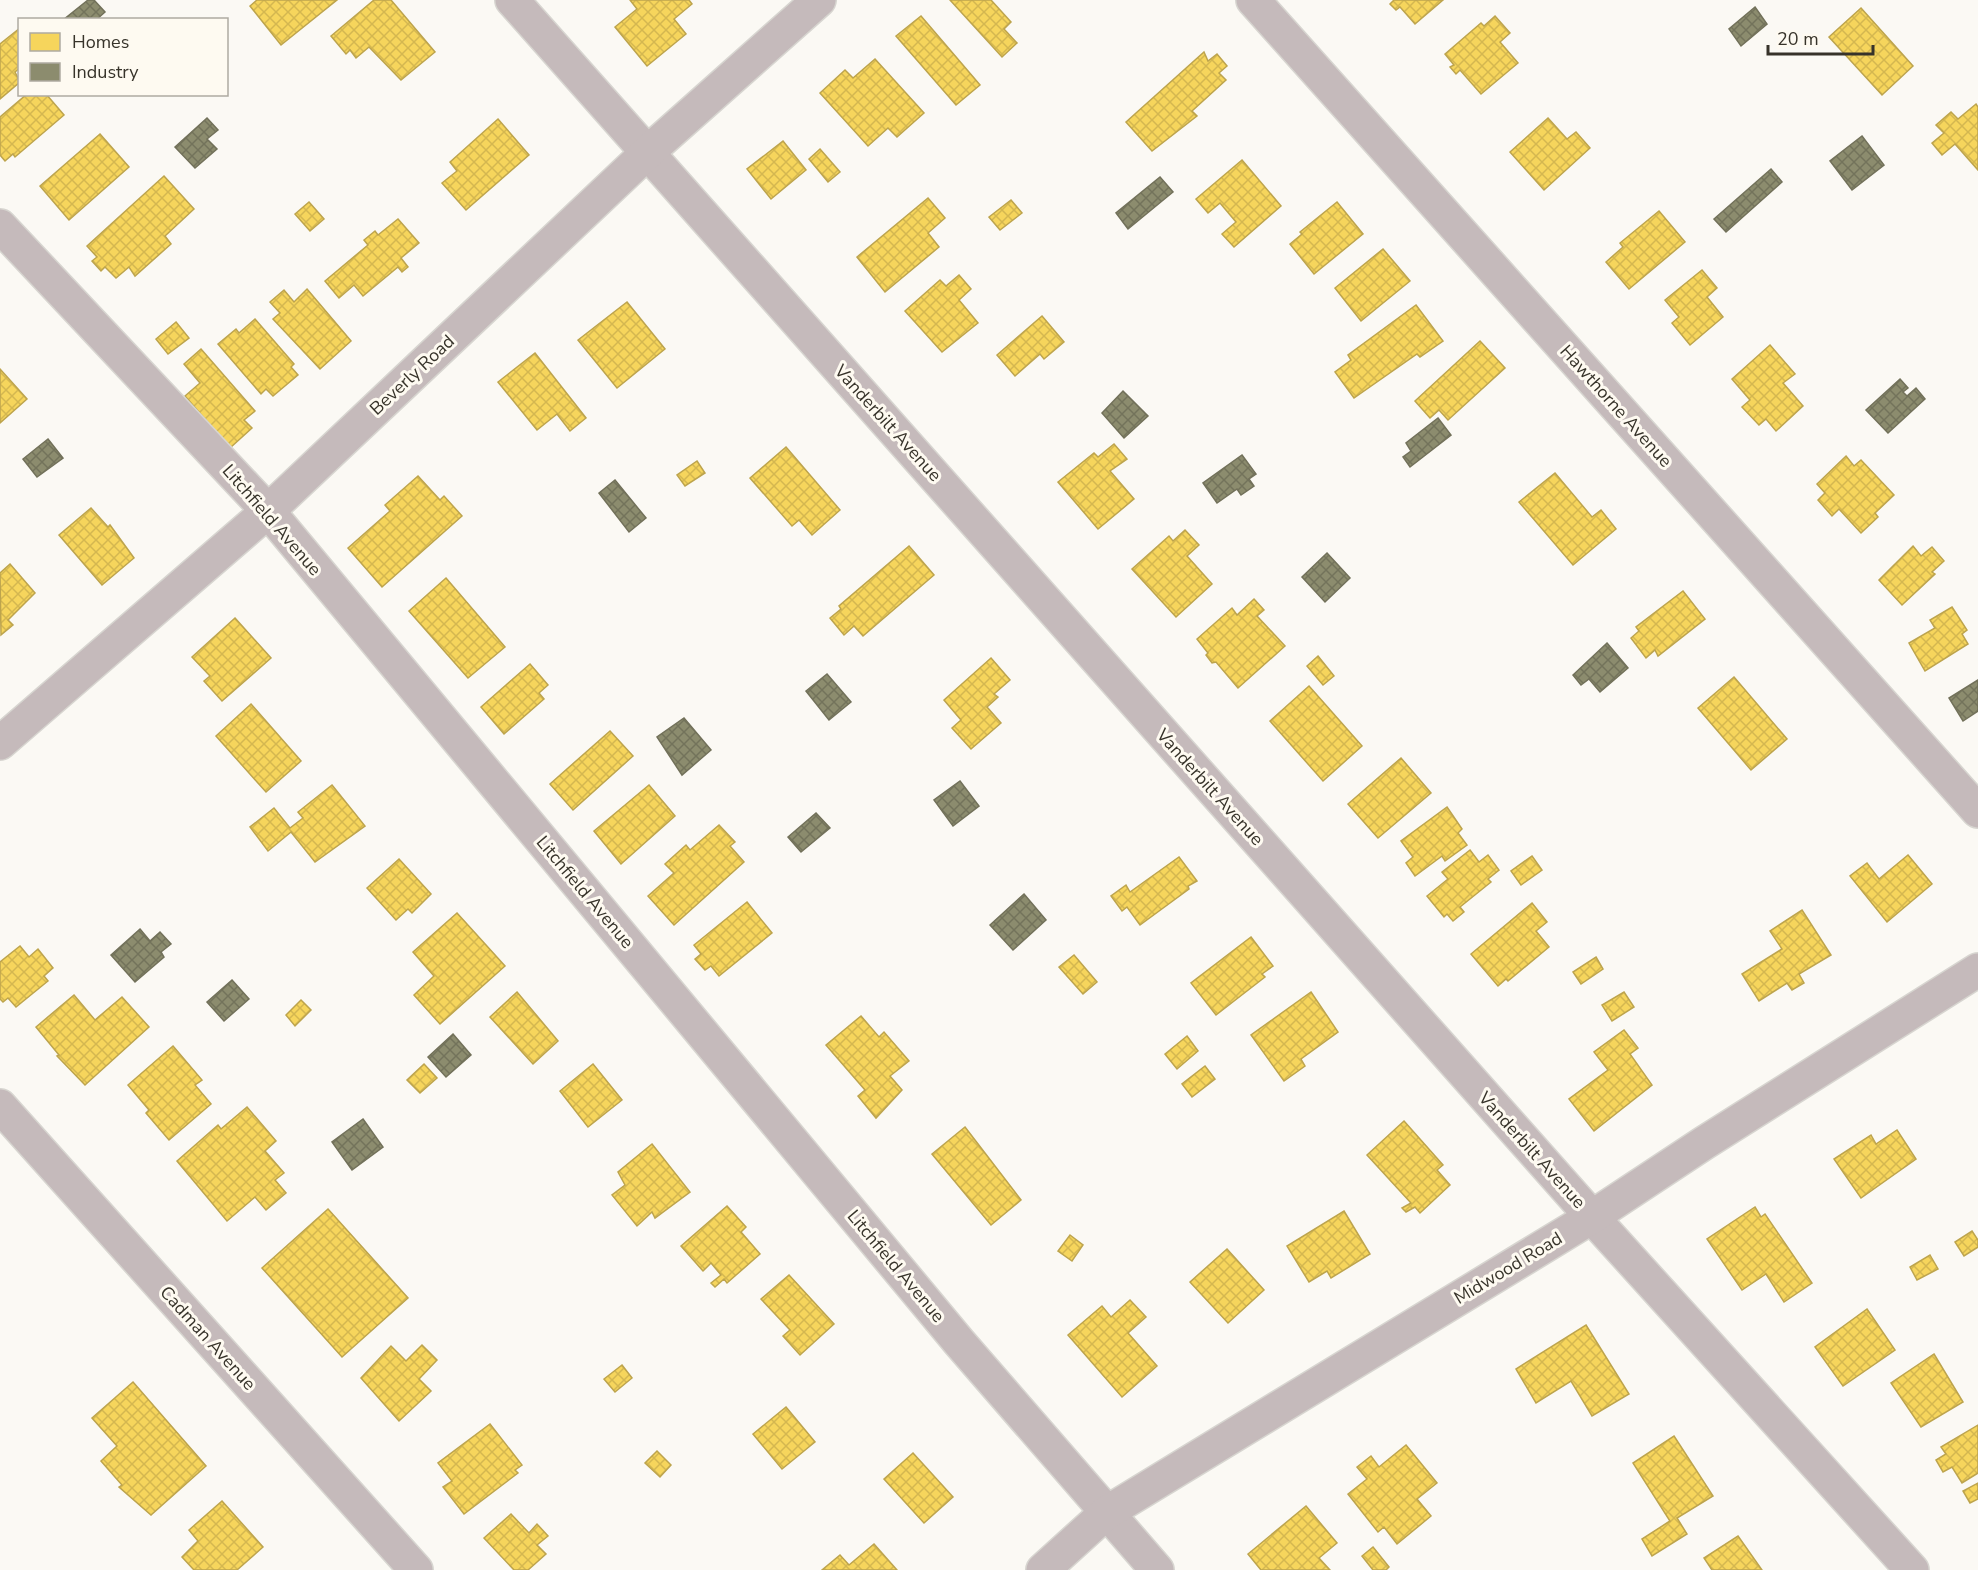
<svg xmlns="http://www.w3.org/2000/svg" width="1978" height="1570" viewBox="0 0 1978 1570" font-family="'Nunito Sans',sans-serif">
	<defs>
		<pattern id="homes-cross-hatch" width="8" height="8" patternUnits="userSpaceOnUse" patternTransform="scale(1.5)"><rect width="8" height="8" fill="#f6d55c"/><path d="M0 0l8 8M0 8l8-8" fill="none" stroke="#d4b750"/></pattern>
		<pattern id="industry-cross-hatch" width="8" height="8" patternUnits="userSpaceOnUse" patternTransform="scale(1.5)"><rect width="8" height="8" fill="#8c8c6e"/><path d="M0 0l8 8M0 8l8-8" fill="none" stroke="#73735b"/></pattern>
	</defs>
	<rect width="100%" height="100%" fill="#fbf9f4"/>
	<!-- homes -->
	<g fill="url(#homes-cross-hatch)" stroke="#bda44d" stroke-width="1.5">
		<polygon points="257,0 337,0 281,45 250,6"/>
		<polygon points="374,0 391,0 435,52 401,80 369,47 356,58 350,50 346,54 331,36"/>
		<polygon points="630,0 689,0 692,4 674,19 686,34 647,66 615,27 637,9"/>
		<polygon points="950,0 991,0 1011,22 1004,29 1017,43 1002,57"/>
		<polygon points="1394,0 1443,0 1415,24 1400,7 1396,10 1390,4"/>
		<polygon points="1861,8 1913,66 1882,95 1829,37"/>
		<polygon points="921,16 980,85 956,105 896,36"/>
		<polygon points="1495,16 1510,33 1500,42 1518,63 1481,94 1460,70 1456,74 1450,67 1454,65 1445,54 1481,23 1484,26"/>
		<polygon points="20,28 20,68 15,72 20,82 0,99 0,44"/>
		<polygon points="1204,52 1208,61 1217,54 1227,66 1219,73 1226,80 1192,111 1197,116 1152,151 1126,122"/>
		<polygon points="875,59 924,113 897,137 888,128 868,146 820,93 845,70 853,78"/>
		<polygon points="27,94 46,94 64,115 15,157 13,154 5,161 0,155 0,117"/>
		<polygon points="1976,104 1978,107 1978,170 1955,144 1942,155 1932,143 1944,133 1936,125 1951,112 1958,119"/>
		<polygon points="1548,118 1567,139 1576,132 1590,148 1544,190 1510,152"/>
		<polygon points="498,119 529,155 466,210 442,183 457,171 450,162"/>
		<polygon points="100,134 129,167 69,220 40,186"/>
		<polygon points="783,141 806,170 771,199 747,169"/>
		<polygon points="820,149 840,172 828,182 809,159"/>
		<polygon points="1242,160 1281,206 1234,247 1222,234 1236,222 1220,203 1208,213 1196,199"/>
		<polygon points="164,176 194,209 165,236 171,244 135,276 129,267 116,278 105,267 101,271 92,261 97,257 87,246"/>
		<polygon points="928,198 945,218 928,233 939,247 885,292 857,257"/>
		<polygon points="1011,200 1022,213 1000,230 989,217"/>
		<polygon points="309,202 324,219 310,231 295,214"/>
		<polygon points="1337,202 1363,234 1314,274 1290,244 1302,234 1300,232"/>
		<polygon points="1659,211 1685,242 1629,289 1606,262 1623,247 1620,243"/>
		<polygon points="398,219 419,243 401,258 408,267 402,272 398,267 363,296 354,285 339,298 325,281 368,245 364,240 375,231 378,235"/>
		<polygon points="1383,249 1410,281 1361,321 1335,288"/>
		<polygon points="1702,270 1717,288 1707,297 1723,317 1690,345 1672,323 1679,317 1665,300"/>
		<polygon points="959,275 971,289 959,300 978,323 942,352 905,311 940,280 946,286"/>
		<polygon points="307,289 351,341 320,369 273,319 280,313 270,302 284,290 294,302"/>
		<polygon points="627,302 665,349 617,388 578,340"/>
		<polygon points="1416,305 1443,341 1420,357 1417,354 1354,398 1335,372 1351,360 1348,355"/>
		<polygon points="1042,316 1064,342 1044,359 1040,354 1015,376 997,355"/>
		<polygon points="255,319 294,364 291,367 298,375 273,396 266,389 261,394 218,344 236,329 239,333"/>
		<polygon points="176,322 189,338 168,354 156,339"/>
		<polygon points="1480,341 1505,368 1448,420 1439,410 1430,418 1415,401"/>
		<polygon points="1770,345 1795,374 1783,383 1803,406 1776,431 1766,419 1759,425 1742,407 1750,400 1732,379"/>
		<polygon points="201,349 255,411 244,420 252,428 230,448 185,396 200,383 184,364"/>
		<polygon points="535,353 586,418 570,431 557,414 537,430 498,382"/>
		<polygon points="0,369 27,399 0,423"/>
		<polygon points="1114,444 1127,459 1110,471 1134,499 1098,529 1058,482 1094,453 1098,457"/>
		<polygon points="786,447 840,510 812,535 799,520 792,526 750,478"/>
		<polygon points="1846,456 1854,466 1861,460 1894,495 1875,513 1878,517 1861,533 1839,509 1832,516 1818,500 1825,493 1817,484"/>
		<polygon points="697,461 705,473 685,486 677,475"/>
		<polygon points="1555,473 1592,517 1601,510 1616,529 1573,565 1519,502"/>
		<polygon points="418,476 440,500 444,496 462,516 382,587 348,548 390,511 385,505"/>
		<polygon points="91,508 108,527 110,525 134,558 102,585 59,535"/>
		<polygon points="1185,530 1199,545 1187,556 1212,584 1176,617 1132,569 1169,536 1173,541"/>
		<polygon points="909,546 934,575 863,636 854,626 844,635 830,618 841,609 839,606"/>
		<polygon points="1913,546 1921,556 1932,547 1944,561 1932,572 1935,574 1902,605 1879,580"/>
		<polygon points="10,564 35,593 8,620 13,625 1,635 0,573"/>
		<polygon points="446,578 505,647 468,678 409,611"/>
		<polygon points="1683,591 1705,619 1658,656 1655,650 1646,658 1631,638 1639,631 1636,627"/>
		<polygon points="1254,599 1264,610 1257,616 1285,646 1238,688 1216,662 1212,663 1206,655 1208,653 1197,639 1232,608 1237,615"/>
		<polygon points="1952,607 1967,630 1962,634 1968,644 1925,671 1909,643 1935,628 1930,620"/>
		<polygon points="235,618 271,658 222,701 204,681 210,676 192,657"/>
		<polygon points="1318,656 1334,676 1323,685 1307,666"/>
		<polygon points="991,658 1010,680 994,694 998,697 987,707 1001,723 971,749 952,728 961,720 944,700"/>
		<polygon points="530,664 548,685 539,693 544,699 504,734 481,707"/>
		<polygon points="1734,677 1787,739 1751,770 1698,708"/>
		<polygon points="1309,686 1362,746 1323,781 1270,721"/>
		<polygon points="251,704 301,761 266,792 216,736"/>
		<polygon points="610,731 633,756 573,810 550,784"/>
		<polygon points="1401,758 1431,793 1378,838 1348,804"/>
		<polygon points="332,785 365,826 315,862 291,832 268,851 250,827 274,808 290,828 303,818 298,812"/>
		<polygon points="649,785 675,816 621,864 594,831"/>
		<polygon points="1447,807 1462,829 1458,833 1467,845 1445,861 1442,856 1415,876 1406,863 1413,857 1401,841"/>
		<polygon points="719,825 735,842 730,846 744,862 674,925 648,896 674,873 665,864 686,845 690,850"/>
		<polygon points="1470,850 1479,862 1488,855 1499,870 1488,879 1491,882 1460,907 1464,912 1453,921 1447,914 1444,917 1427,896 1448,879 1442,872"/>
		<polygon points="1908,855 1932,884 1887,922 1850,876 1867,863 1879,879"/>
		<polygon points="1532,856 1542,870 1521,885 1511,871"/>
		<polygon points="1179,857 1197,881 1188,886 1189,889 1140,925 1127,907 1122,911 1111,896 1126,885 1130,892"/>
		<polygon points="399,859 431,894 412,913 408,909 396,920 367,888"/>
		<polygon points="747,902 772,933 719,976 711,966 705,970 695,959 701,954 694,945"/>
		<polygon points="1532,903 1547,922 1536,931 1549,947 1508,981 1506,979 1498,986 1471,954"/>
		<polygon points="1802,910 1831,955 1799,974 1804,983 1792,990 1787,983 1759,1001 1742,974 1782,949 1770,931"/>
		<polygon points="457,913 505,966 440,1024 414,995 434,976 413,952"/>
		<polygon points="1251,937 1273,966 1262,974 1265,977 1216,1015 1191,983"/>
		<polygon points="20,946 29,957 38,949 53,968 44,976 48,981 16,1007 8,998 3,1002 0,999 0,962"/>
		<polygon points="1074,955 1097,982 1083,994 1059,967"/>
		<polygon points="1596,957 1603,969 1581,984 1573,972"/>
		<polygon points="517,992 558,1041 533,1064 490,1017"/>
		<polygon points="1311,992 1338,1032 1301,1059 1305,1066 1284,1081 1251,1035"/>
		<polygon points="1624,992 1634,1007 1612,1021 1602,1005"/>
		<polygon points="74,995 95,1020 122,997 149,1027 85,1085 57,1056 59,1055 36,1027"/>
		<polygon points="301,1000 311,1010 295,1026 286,1015"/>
		<polygon points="861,1016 879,1037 884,1032 909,1061 890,1076 902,1090 876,1118 858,1096 865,1090 826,1045"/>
		<polygon points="1624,1030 1638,1048 1630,1054 1652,1085 1594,1131 1569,1099 1608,1070 1594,1052"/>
		<polygon points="1187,1036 1198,1051 1177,1069 1165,1054"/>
		<polygon points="173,1046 202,1080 195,1085 211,1104 169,1140 146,1113 149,1110 128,1085"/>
		<polygon points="424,1064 437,1078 420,1093 407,1080"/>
		<polygon points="593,1064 622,1100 588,1127 560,1091"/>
		<polygon points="1205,1066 1215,1079 1192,1097 1182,1084"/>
		<polygon points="247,1107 276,1141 265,1151 284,1173 275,1180 286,1193 266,1210 255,1197 227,1221 177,1161 218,1125 221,1129"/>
		<polygon points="1404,1121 1443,1165 1437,1170 1450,1185 1420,1213 1415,1207 1406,1212 1402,1208 1411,1203 1367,1155"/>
		<polygon points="965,1127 1021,1200 991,1225 932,1154"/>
		<polygon points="1897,1130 1916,1159 1861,1198 1834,1159 1871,1135 1876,1144"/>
		<polygon points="652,1144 690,1192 655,1218 652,1212 637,1226 612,1195 625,1185 618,1172"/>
		<polygon points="727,1206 746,1227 741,1232 760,1254 727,1283 724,1279 715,1287 711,1283 721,1275 711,1263 703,1271 681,1246"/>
		<polygon points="1755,1207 1761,1217 1765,1214 1812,1283 1784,1302 1766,1274 1742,1290 1707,1239"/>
		<polygon points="328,1209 408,1298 342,1357 262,1268"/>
		<polygon points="1344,1211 1370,1254 1331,1278 1327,1271 1309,1282 1287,1246"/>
		<polygon points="1972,1231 1978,1240 1978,1247 1964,1256 1955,1242"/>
		<polygon points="1070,1235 1083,1245 1072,1261 1058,1251"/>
		<polygon points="1227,1249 1264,1290 1228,1323 1190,1282"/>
		<polygon points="1930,1255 1938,1269 1917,1280 1910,1267"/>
		<polygon points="789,1275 834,1324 800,1355 783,1336 790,1330 761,1299"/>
		<polygon points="1130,1300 1146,1317 1128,1333 1157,1366 1122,1397 1068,1335 1102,1306 1111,1317"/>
		<polygon points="1867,1309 1895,1350 1843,1386 1815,1347"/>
		<polygon points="1586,1325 1629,1394 1592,1416 1571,1381 1536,1403 1516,1369"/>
		<polygon points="422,1345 437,1360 419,1379 431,1391 399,1421 361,1378 391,1346 406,1361"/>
		<polygon points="1934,1354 1963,1402 1921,1427 1891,1383"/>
		<polygon points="622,1365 632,1378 615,1392 604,1379"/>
		<polygon points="133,1382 206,1466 151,1515 119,1487 122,1485 101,1461 117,1446 92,1418"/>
		<polygon points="786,1407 815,1442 782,1469 753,1434"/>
		<polygon points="490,1424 522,1465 515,1470 518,1473 464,1514 443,1487 452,1481 438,1463"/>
		<polygon points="1978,1425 1978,1473 1962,1483 1952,1467 1943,1472 1936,1460 1946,1454 1941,1447"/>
		<polygon points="1674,1436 1713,1496 1677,1518 1687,1534 1652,1556 1642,1539 1670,1521 1633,1463"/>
		<polygon points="1406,1445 1437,1483 1417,1499 1431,1516 1397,1544 1384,1527 1378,1532 1348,1494 1367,1479 1357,1467 1371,1456 1379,1467"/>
		<polygon points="657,1451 671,1465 660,1477 645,1463"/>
		<polygon points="913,1453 953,1497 924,1523 884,1479"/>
		<polygon points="1978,1483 1978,1499 1970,1503 1963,1491"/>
		<polygon points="222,1501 263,1547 237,1570 194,1570 182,1557 198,1541 189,1530"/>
		<polygon points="1306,1506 1337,1543 1319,1558 1330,1570 1261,1570 1248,1554"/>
		<polygon points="511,1514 529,1533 537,1524 548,1536 537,1545 546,1554 528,1570 514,1570 484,1538"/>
		<polygon points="1738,1536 1762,1570 1712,1570 1704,1558"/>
		<polygon points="874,1544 897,1570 822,1570 840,1555 849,1565"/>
		<polygon points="1373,1547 1389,1567 1386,1570 1373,1570 1362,1556"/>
	</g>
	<!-- industry -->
	<g fill="url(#industry-cross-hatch)" stroke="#72715a" stroke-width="1.5">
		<polygon points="88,0 94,0 105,12 96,20 63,20"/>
		<polygon points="1755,7 1767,24 1741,46 1729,29"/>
		<polygon points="207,118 218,130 207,139 217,149 195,168 175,147"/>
		<polygon points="1862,136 1884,165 1852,190 1830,161"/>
		<polygon points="1771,169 1782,182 1726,232 1714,219"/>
		<polygon points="1160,177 1173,192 1128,229 1116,213"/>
		<polygon points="1900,379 1908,388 1903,392 1907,396 1916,388 1925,399 1888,433 1866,410"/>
		<polygon points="1123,391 1148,416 1124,438 1102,413"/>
		<polygon points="1438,418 1451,435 1410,467 1403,457 1411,451 1406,443"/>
		<polygon points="48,439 63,458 37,477 23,459"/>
		<polygon points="1242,455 1256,474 1249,479 1254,486 1241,495 1237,489 1217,503 1203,483"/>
		<polygon points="615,480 646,518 629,532 599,493"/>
		<polygon points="1327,553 1350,578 1325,602 1302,577"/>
		<polygon points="1607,643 1628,668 1600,692 1589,679 1581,685 1573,675"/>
		<polygon points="827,674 851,702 829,720 806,691"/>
		<polygon points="1978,680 1978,711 1963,721 1949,698"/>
		<polygon points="684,718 711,750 682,775 657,737"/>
		<polygon points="960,781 979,806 953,826 934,800"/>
		<polygon points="816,813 830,828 801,852 788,837"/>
		<polygon points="1024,894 1046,920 1013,950 990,925"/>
		<polygon points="140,929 150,941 160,932 171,944 161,952 164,957 135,982 111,955"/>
		<polygon points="232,980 249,999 224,1021 207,1002"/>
		<polygon points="453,1034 471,1055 446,1077 428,1057"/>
		<polygon points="363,1119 383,1147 352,1170 332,1142"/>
	</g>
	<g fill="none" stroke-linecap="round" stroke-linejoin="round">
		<!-- minor casing -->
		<g stroke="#d7d5d0" stroke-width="36">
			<g id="minor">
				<polyline points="512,0 1592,1217 1912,1570"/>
				<polyline points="1253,0 1978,811"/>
				<polyline points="0,226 268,511 959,1342 1157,1570"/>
				<polyline points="0,743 268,511 648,152 819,0"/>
				<polyline points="0,1106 416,1570"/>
				<polyline points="1043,1570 1106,1513 1592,1217 1704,1143 1978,970"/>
			</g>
		</g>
		<!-- minor -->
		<use href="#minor" stroke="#c5babb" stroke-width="33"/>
	</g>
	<g text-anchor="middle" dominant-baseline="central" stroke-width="6" stroke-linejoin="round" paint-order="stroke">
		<!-- street labels -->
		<g font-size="18" fill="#37332a" stroke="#fefaf1">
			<text transform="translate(412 375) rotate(-43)">Beverly Road</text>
			<text transform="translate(1616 406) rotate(48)">Hawthorne Avenue</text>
			<text transform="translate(888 423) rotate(48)">Vanderbilt Avenue</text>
			<text transform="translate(272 520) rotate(49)">Litchfield Avenue</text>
			<text transform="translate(1210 787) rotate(48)">Vanderbilt Avenue</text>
			<text transform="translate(585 892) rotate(50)">Litchfield Avenue</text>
			<text transform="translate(1532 1150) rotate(48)">Vanderbilt Avenue</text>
			<text transform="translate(896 1266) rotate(50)">Litchfield Avenue</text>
			<text transform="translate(1508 1268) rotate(-31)">Midwood Road</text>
			<text transform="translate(208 1338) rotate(48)">Cadman Avenue</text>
		</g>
	</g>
	<!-- legend -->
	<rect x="18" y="18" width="210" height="78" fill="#fefaf1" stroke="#aeaaa1" stroke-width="1.5"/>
	<rect x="30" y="33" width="30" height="18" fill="#f6d55c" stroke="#aeaaa1" stroke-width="1.5"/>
	<text x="72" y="48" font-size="18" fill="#37332a">Homes</text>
	<rect x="30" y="63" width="30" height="18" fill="#8c8c6e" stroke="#aeaaa1" stroke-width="1.5"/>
	<text x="72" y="78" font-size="18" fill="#37332a">Industry</text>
	<!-- scale -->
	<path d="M1768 45v9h105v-9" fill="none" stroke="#37332a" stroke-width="3"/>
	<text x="1777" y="45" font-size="18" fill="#37332a" stroke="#fefaf1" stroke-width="4.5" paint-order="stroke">20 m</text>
</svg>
